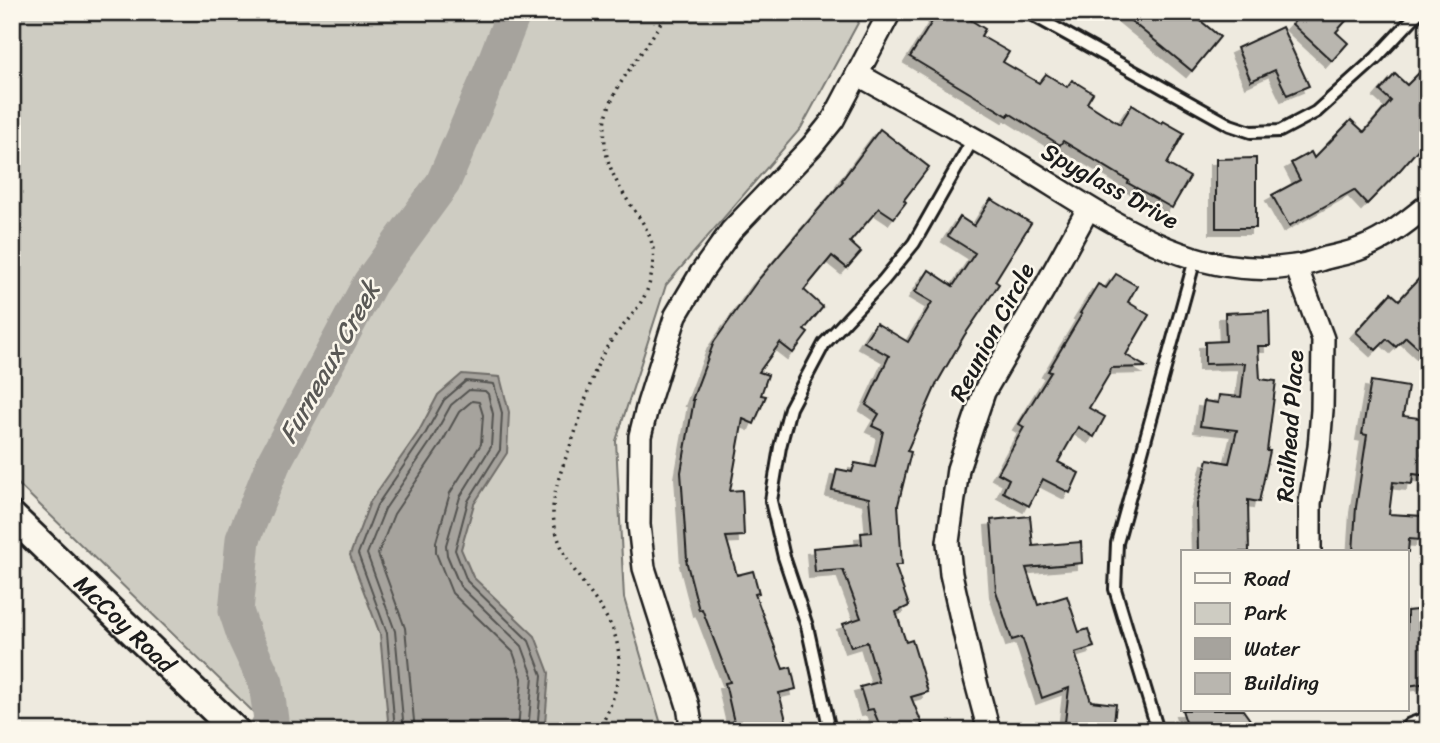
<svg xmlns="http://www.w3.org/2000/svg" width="1440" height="743" viewBox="0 0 1440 743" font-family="Sriracha,sans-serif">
	<defs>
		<filter id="shadow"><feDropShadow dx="-6" dy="6" stdDeviation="0" flood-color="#0004"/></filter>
	</defs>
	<rect width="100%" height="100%" fill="#eeeadf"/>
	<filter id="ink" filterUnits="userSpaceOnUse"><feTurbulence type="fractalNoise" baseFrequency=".0143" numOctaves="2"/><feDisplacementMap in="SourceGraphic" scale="14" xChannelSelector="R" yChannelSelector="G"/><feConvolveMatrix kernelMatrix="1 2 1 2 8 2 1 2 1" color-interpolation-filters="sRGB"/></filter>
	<g filter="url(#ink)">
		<!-- green -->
		<polygon fill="#ceccc2" stroke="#75746f" stroke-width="2" points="12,12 864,12 801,128 666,285 616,441 624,598 663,731 273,731 12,478"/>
		<!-- water -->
		<polygon fill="#a6a39d" stroke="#6f6d69" stroke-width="2" points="462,374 500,377 509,412 507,453 474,504 461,549 473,577 535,636 549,673 545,723 543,731 389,731 380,634 350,555 370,502 418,433 438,395"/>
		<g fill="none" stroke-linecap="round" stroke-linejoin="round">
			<!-- shore -->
			<g stroke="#535250" stroke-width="2">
				<polyline points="395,731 387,633 358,554 377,505 424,436 444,400 466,381 494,384 502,413 500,450 468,501 455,550 467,581 529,641 542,675 537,731"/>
				<polyline points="404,731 395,631 367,554 385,509 431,441 451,405 469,390 485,391 488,394 493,414 491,447 460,497 446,545 447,555 460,586 522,646 533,676 528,731"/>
				<polyline points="415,731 405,628 378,554 394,514 440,446 459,412 472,401 479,402 483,415 481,444 450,493 436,542 436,553 452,593 513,652 522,678 518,731"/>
			</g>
			<!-- river -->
			<polyline stroke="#a6a39d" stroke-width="35" points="266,731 271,720 266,683 245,638 236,611 243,539 273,464 370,283 443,183 489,76 514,12"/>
		</g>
		<!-- building -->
		<g fill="#b9b6af" stroke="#1c1c1c" stroke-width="2" filter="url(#shadow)">
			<polygon points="938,12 958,12 985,29 981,36 1009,52 1003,62 1039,83 1046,74 1067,87 1072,80 1093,93 1087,103 1120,124 1132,105 1162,124 1163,121 1184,133 1167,164 1190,177 1172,208 1128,183 1129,181 1063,141 1060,145 1009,113 1008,116 910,57"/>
			<polygon points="1120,12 1190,12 1220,37 1192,71"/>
			<polygon points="1303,12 1354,12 1336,32 1348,43 1332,61 1292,24"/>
			<polygon points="1282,27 1309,86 1287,95 1275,70 1251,81 1237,48"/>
			<polygon points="1428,64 1428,138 1401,169 1367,204 1354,190 1289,226 1272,195 1300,180 1291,163 1311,152 1314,158 1351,120 1364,132 1391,101 1380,91 1395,74 1407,85"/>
			<polygon points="880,129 929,167 904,200 906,202 894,218 879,208 850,242 861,252 847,268 832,256 804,290 823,307 804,330 808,333 793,353 780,343 759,372 768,375 761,395 766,396 754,424 743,419 730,491 742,490 744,536 726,537 737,575 753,571 759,593 755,594 783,669 791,667 796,689 779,693 786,720 743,731 736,731 725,683 730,682 702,609 699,610 686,560 687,560 681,472 694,400 692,400 714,342 758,280 843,181 842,180"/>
			<polygon points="1256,158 1256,228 1216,228 1216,159"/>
			<polygon points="991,199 1031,223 995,281 999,284 964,336 937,383 907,451 911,452 898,505 902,565 895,565 909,606 896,612 906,642 912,640 928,692 911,697 925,731 882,731 873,709 867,710 860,687 879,682 867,642 851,647 843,624 861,618 843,570 815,572 813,548 862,544 861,533 872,532 869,498 832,490 837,469 852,472 855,463 875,467 883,431 872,426 879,414 866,405 889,356 864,342 876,323 908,342 932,302 915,292 929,270 953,286 975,253 948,236 960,217 974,226"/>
			<polygon points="1428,269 1428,357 1406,337 1396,347 1387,339 1376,350 1356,332 1391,293 1399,300"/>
			<polygon points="1116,274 1137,286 1128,302 1149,315 1126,355 1146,367 1111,368 1110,373 1089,408 1105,417 1094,437 1078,427 1058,462 1079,473 1070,493 1043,479 1029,506 1003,492 1009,479 998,473 1024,427 1019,424 1051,372 1048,371 1082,314 1080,313 1098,284 1106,288"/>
			<polygon points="1269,311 1270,346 1258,346 1260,379 1276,381 1267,451 1270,451 1259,502 1248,500 1249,552 1198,552 1197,504 1208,459 1229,463 1237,430 1200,426 1204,401 1218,403 1219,395 1241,397 1245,363 1205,364 1205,342 1226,341 1225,313"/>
			<polygon points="1371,381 1408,387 1403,416 1427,419 1422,454 1428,455 1428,476 1413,474 1412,484 1393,482 1389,514 1423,516 1421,540 1409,539 1408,552 1353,552 1356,507 1367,435 1362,434"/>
			<polygon points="1030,516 1033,546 1081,542 1082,563 1026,568 1038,605 1067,596 1079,632 1088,629 1094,647 1075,653 1091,701 1116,704 1113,731 1064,731 1069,688 1042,698 1022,637 1012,640 996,591 991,520"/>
			<polygon points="1426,609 1428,632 1428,683 1407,686 1407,611"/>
			<polygon points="1182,710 1243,710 1258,731 1189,731"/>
		</g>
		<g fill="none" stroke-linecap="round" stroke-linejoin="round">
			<!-- service casing -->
			<g stroke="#1c1c1c" stroke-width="16">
				<g id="service">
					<polyline points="1027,12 1230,125 1251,132 1280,131 1316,112 1376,58 1419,12"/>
					<polyline points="830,731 807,626 784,557 771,501 780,447 790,408 824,344 883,281 914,243 973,139"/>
					<polyline points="1158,731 1115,589 1117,543 1195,259"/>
				</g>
			</g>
			<!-- minor casing -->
			<g stroke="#1c1c1c" stroke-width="26">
				<g id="minor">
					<path d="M857,74c55,31 112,61 166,93 84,51 168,115 272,99 10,-1 21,-5 31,-8 12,-3 24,-5 36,-10 24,-9 46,-27 66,-43"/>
					<polyline points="1296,266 1323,339 1322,410 1319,447 1310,503 1310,552"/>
					<polyline points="692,731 688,706 644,568 639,525 640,436 648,404 676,315 701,273 731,231 812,146 833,120 890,12"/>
					<polyline points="989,731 973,671 951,574 948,542 958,469 984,392 1044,289 1088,209"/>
				</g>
			</g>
			<!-- tertiary casing -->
			<g stroke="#1c1c1c" stroke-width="32">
				<g id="tertiary">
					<path id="s1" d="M12,516l224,215"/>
					<polyline points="1414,731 1428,726"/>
				</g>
			</g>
			<!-- path -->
			<path stroke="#1c1c1c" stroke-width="3.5" stroke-dasharray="2 5" stroke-linecap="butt" d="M598,731c19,-33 31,-75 10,-111 -20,-35 -52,-63 -55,-107 -1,-25 16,-62 24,-86 9,-27 15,-56 30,-80 14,-22 37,-40 43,-66 3,-11 5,-26 2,-37 -3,-13 -12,-26 -20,-37 -19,-28 -32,-54 -26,-89 8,-38 44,-70 60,-106"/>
			<!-- service -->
			<use href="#service" stroke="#fbf7ec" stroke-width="10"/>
			<!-- minor -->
			<use href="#minor" stroke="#fbf7ec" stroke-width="21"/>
			<!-- tertiary -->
			<use href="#tertiary" stroke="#fbf7ec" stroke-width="26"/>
		</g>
	</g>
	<g text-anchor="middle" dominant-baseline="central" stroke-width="5" stroke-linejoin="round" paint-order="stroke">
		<!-- street labels -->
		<g font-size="24" fill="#1c1c1c" stroke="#fbf7ec">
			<text transform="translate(1110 186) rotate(29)">Spyglass Drive</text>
			<text transform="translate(992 332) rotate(-62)">Reunion Circle</text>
			<text transform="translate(1290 426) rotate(-86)">Railhead Place</text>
			<text stroke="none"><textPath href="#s1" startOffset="156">McCoy Road</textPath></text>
		</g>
		<!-- water labels -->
		<g font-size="26" font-style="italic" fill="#5a5956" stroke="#fbf7ec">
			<text transform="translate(329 362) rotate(-61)">Furneaux Creek</text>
		</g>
	</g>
	<!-- margin -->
	<rect width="1440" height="743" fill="none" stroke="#fbf7ec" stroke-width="42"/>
	<rect x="21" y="21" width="1398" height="701" fill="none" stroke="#1c1c1c" stroke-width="2.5" filter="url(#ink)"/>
	<!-- legend -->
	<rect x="1181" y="550" width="228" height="161" fill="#fbf7ec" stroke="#a29f99" stroke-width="2"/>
	<rect x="1195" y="573" width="35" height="10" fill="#fbf7ec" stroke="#a29f99" stroke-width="2"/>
	<text x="1244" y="586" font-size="21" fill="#1c1c1c">Road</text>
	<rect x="1195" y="603" width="35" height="21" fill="#ceccc2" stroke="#a29f99" stroke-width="2"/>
	<text x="1244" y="620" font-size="21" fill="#1c1c1c">Park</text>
	<rect x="1195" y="638" width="35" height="21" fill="#a6a39d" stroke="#a29f99" stroke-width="2"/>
	<text x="1244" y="656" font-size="21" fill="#1c1c1c">Water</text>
	<rect x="1195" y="673" width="35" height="21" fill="#b9b6af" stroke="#a29f99" stroke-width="2"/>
	<text x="1244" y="690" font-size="21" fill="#1c1c1c">Building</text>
</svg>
